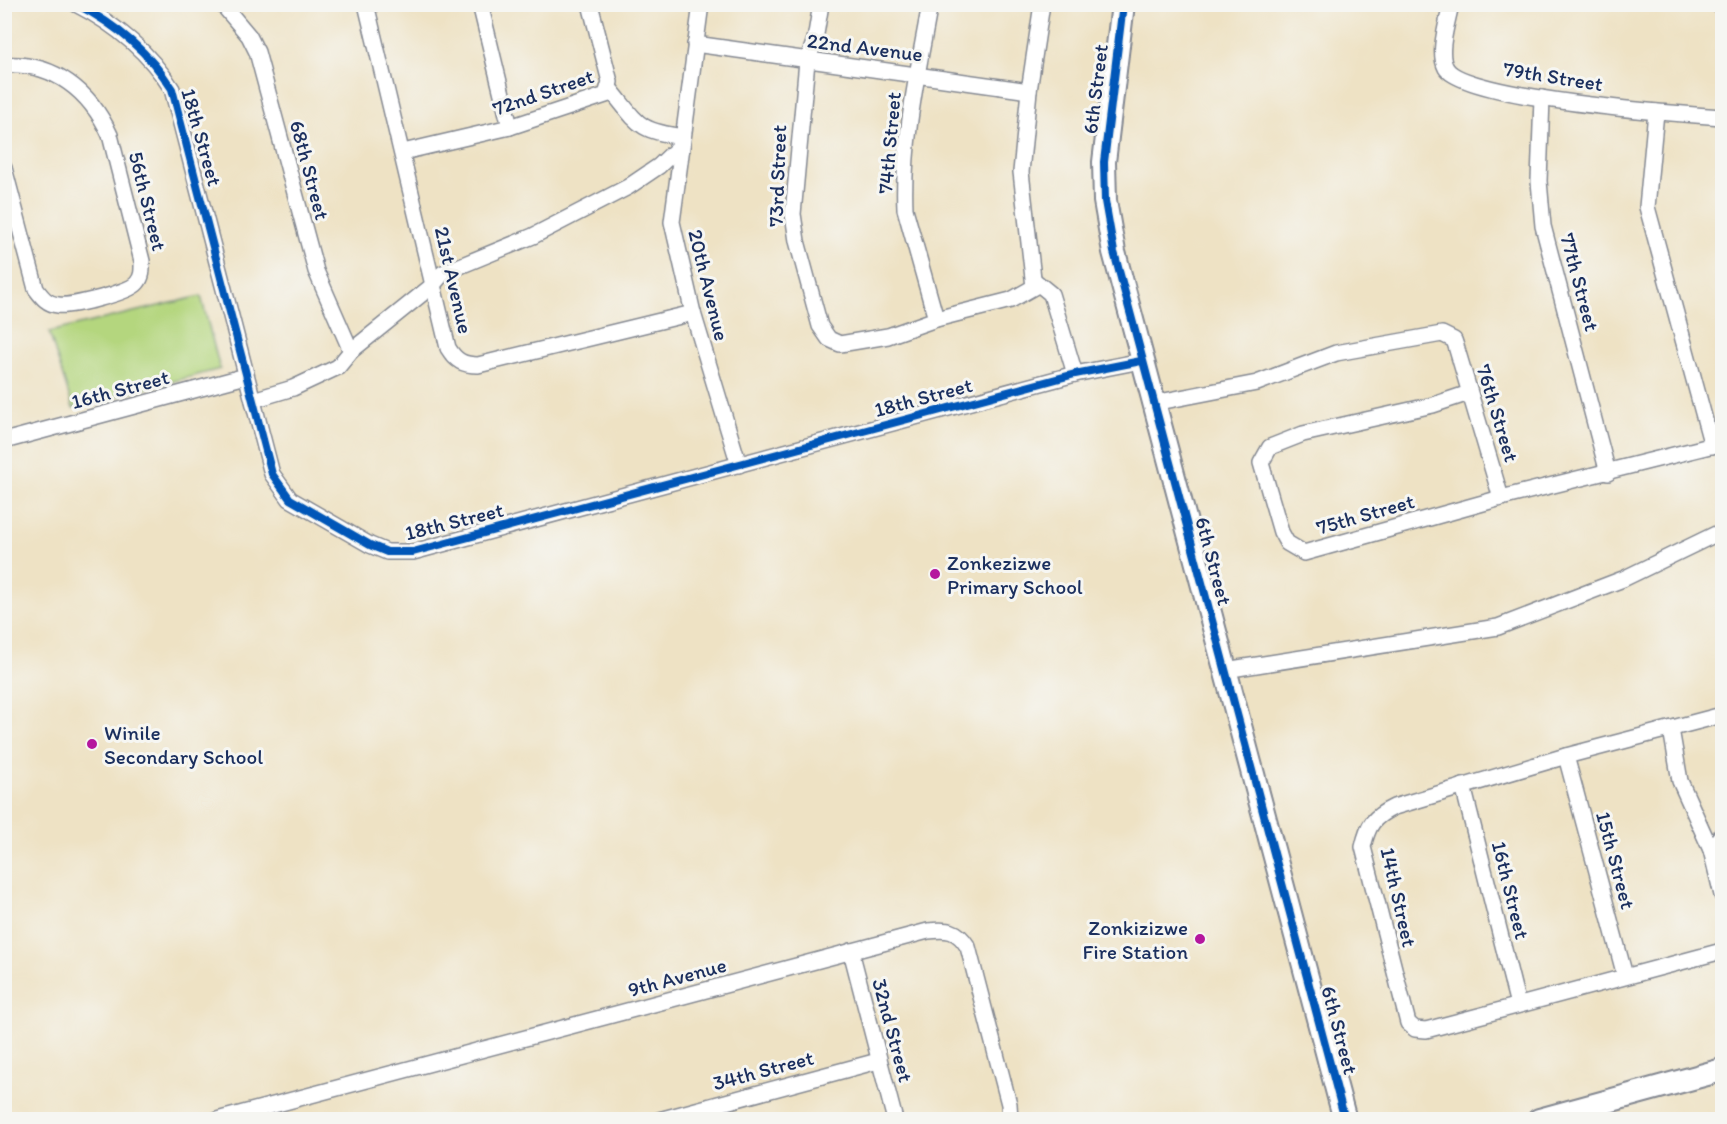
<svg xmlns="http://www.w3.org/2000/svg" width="1727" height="1124" viewBox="0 0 1727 1124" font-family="Itim,sans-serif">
	<rect width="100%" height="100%" fill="#f6f6f2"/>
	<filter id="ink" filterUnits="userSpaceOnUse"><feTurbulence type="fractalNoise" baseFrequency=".0167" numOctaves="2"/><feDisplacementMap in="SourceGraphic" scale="12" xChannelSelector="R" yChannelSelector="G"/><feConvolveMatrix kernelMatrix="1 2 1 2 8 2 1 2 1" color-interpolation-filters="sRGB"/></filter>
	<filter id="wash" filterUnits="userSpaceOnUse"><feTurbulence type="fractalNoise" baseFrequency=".008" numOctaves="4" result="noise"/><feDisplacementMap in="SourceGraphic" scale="24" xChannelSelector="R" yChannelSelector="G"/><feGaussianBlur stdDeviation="1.35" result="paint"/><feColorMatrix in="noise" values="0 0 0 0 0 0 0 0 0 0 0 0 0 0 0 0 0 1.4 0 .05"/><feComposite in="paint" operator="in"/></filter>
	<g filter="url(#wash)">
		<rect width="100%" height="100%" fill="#eee2c4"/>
		<!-- green -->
		<polygon fill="#b4d67e" stroke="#68826e" stroke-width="1.5" points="201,296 220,369 73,408 49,332"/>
	</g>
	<g filter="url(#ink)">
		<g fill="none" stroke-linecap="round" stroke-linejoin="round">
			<!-- street casing -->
			<g stroke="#848891" stroke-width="18">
				<g id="street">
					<path d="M76,4c39,20 73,48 96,85l100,385 18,25 80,46 17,7h26l662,-178 66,-13"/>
					<polyline points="222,4 249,36 257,52 316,271 351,351"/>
					<path d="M366,4l82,344c8,13 15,17 30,17l215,-52"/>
					<polyline points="480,4 510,127"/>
					<polyline points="701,4 672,222 693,313 739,465"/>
					<polyline points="821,4 815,40 807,61 793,214 797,241 820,326 829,339 840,344 888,336 936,319 1011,300 1034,287 1021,172 1029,91 1042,4"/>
					<path d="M930,4c-12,68 -28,137 -25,205l31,110"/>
					<path d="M1451,4c-3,17 -14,48 -5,64 18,31 233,46 276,49"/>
					<polyline points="1717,4 1722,5"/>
					<polyline points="695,44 1029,91"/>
					<path d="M4,65c50,-3 86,26 106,70l32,126c0,8 1,15 -5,22 -8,10 -67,24 -79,22 -11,-1 -16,-8 -22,-16l-32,-121"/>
					<path d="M610,89c29,35 26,41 73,48"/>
					<polyline points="1542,98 1539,181 1543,226 1608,473"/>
					<polyline points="1656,112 1647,207 1712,446"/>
					<polyline points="403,152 510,127 606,95 610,82 590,4"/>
					<polyline points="1035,281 1051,294 1075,374"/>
					<polyline points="1469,393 1433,405 1303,434 1270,447 1261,463 1281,532 1287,543 1304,553 1501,498 1722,443"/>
					<polyline points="253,400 293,388 338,367 351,351 433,285 443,273 533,236 628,187 659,166 682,144"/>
					<polyline points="1154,403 1257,383 1336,353 1442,334 1454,340 1456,346 1501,498"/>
					<polyline points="4,441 246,376"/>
					<polyline points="1225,670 1498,627 1623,579 1722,531"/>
					<path d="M1722,715l-156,41 -172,51c-21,10 -26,18 -31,40l45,176 7,6 11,1 296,-79"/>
					<polyline points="1671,729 1680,781 1711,850 1722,895"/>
					<polyline points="1566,756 1625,976"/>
					<polyline points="1463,786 1518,1005"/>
					<polyline points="1711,850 1722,834"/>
					<polyline points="851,951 895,1120"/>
					<path d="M217,1120l711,-189c19,-2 29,-2 40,16l41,157 1,16"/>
					<polyline points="659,1120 878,1061"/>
				</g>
			</g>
			<!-- secondary casing -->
			<g stroke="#848891" stroke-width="26">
				<g id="secondary">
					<polyline points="1123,4 1104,162 1105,201 1114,252 1345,1120"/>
					<polyline points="1539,1120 1722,1070"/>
				</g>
			</g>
			<!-- street -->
			<use href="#street" stroke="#fff" stroke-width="15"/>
			<!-- secondary -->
			<use href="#secondary" stroke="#fff" stroke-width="22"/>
			<!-- cycleway casing -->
			<g stroke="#f6f6f2" stroke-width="11">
				<g id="cycleway">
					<path d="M76,4c39,20 73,48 96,85l100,385 18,25 80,46 17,7h26l662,-178 66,-13"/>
					<polyline points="1123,4 1104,162 1105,201 1114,252 1345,1120"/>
				</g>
			</g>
			<!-- cycleway -->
			<use href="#cycleway" stroke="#0057b8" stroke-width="8"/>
		</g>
	</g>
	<!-- markers -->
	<g fill="#b5179e" stroke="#f6f6f2" stroke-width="2">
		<circle cx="935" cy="574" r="6"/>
		<circle cx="92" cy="744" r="6"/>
		<circle cx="1200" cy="939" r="6"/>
	</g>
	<g text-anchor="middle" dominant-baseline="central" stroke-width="6" stroke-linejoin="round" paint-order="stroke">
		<!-- street labels -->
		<g font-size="21" fill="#1b2f5e" stroke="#f6f6f2">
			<text transform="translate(865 47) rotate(7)">22nd Avenue</text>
			<text transform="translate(1553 76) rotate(9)">79th Street</text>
			<text transform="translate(1095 89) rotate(-83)">6th Street</text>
			<text transform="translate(543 92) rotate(-19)">72nd Street</text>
			<text transform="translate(202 137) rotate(74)">18th Street</text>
			<text transform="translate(889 143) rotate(-85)">74th Street</text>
			<text transform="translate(310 170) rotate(75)">68th Street</text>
			<text transform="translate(777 176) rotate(-88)">73rd Street</text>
			<text transform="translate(148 201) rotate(76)">56th Street</text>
			<text transform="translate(454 280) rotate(77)">21st Avenue</text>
			<text transform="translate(1580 282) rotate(75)">77th Street</text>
			<text transform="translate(709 285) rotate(76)">20th Avenue</text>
			<text transform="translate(120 389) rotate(-15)">16th Street</text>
			<text transform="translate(923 397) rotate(-15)">18th Street</text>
			<text transform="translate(1498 413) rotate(73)">76th Street</text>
			<text transform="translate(1365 514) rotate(-16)">75th Street</text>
			<text transform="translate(454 521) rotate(-14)">18th Street</text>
			<text transform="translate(1214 561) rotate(75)">6th Street</text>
			<text transform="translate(1616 860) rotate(75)">15th Street</text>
			<text transform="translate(1511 890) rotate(76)">16th Street</text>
			<text transform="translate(1399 897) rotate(77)">14th Street</text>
			<text transform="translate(677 977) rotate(-15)">9th Avenue</text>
			<text transform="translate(893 1030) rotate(75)">32nd Street</text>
			<text transform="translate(1340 1030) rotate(75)">6th Street</text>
			<text transform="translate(763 1070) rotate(-15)">34th Street</text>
		</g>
		<!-- poi labels -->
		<g font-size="21" fill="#1b2f5e" stroke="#f6f6f2" text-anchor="start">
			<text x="947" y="562">Zonkezizwe<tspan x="947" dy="24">Primary School</tspan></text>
			<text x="104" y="732">Winile<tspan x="104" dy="24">Secondary School</tspan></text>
			<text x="1188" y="927" text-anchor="end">Zonkizizwe<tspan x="1188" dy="24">Fire Station</tspan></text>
		</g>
	</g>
	<!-- margin -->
	<rect width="1727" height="1124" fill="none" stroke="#f6f6f2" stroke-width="24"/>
</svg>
